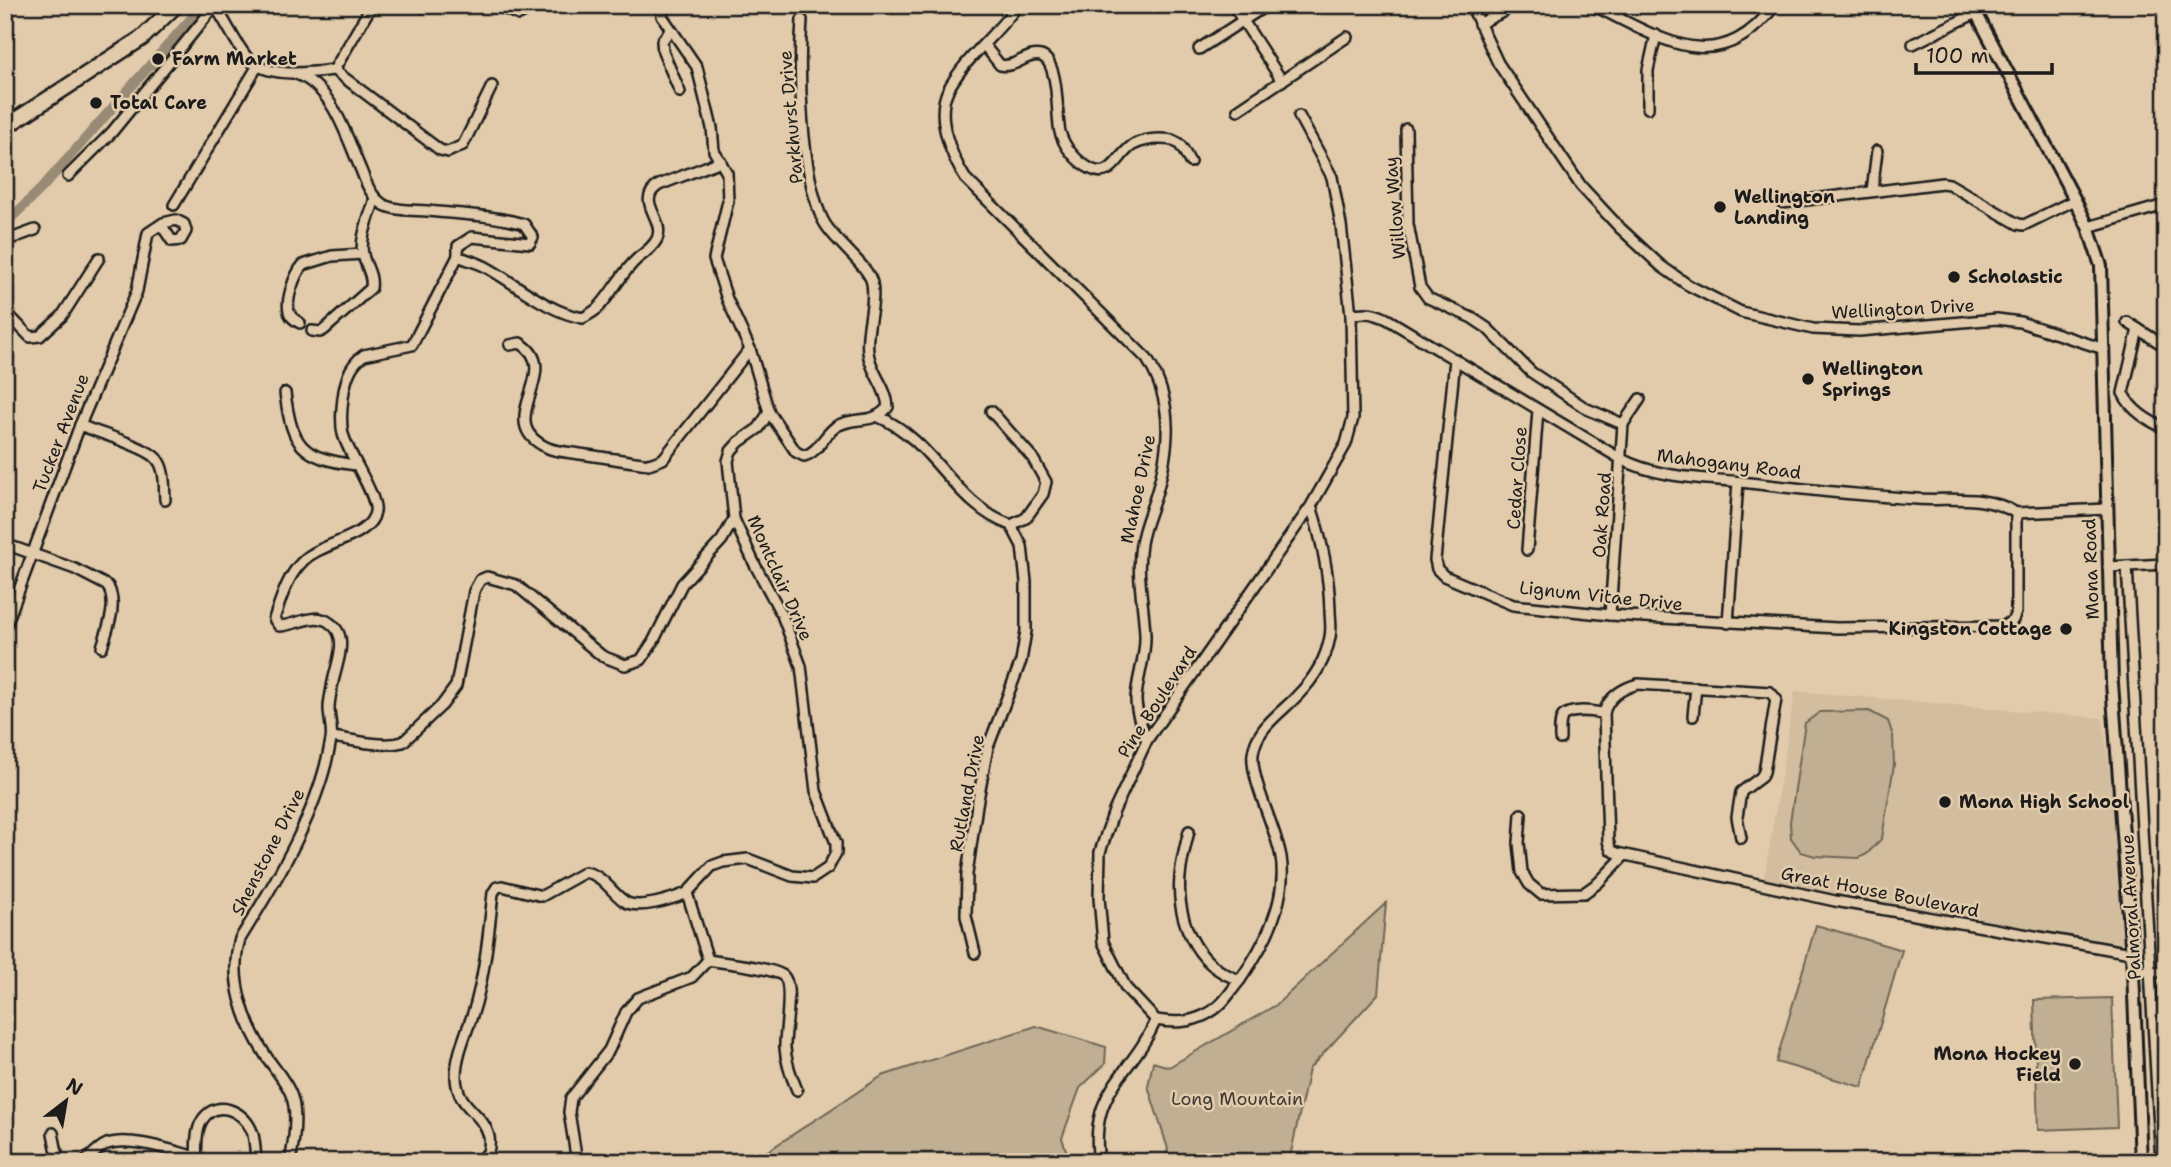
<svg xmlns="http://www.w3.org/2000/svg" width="2171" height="1167" viewBox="0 0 2171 1167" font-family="'Shantell Sans',sans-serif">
	<rect width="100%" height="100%" fill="#e1cbaa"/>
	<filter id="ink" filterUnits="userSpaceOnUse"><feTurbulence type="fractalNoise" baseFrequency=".0143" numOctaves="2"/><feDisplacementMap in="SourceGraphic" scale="14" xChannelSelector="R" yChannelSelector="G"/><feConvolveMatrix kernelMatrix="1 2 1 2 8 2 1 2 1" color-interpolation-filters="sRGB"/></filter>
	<g filter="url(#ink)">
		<!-- built -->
		<polygon fill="#d2bd9f" points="1795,691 2103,718 2131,953 1763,886"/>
		<!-- green -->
		<g fill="#c0af92" stroke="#6e6657" stroke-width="2">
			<polygon points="1869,711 1888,721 1893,736 1894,765 1882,838 1867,854 1859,858 1815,856 1801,852 1791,838 1790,822 1805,723 1820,712"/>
			<polygon points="1386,903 1378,994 1309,1069 1289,1162 1163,1162 1168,1149 1148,1086 1153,1062 1169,1067 1276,1005"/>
			<polygon points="1816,925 1902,950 1862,1087 1776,1062"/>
			<polygon points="2112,998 2117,1127 2038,1130 2034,1000"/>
			<polygon points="1036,1026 1106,1047 1105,1064 1080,1088 1062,1138 1070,1162 751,1162 882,1076"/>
		</g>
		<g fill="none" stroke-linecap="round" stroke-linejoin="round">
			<!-- canal -->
			<polyline stroke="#988a75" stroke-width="10" points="5,224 41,189 203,5"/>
			<!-- minor casing -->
			<g stroke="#1c1c1c" stroke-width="14">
				<g id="minor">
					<path d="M214,5c12,16 20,36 32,51 18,23 62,17 88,14l106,80 8,2 15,-7 29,-59"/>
					<polyline points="496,5 519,15 527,11 529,5"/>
					<path d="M1018,5c-21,29 -53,53 -70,85 -13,27 3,65 17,88l182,181c28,45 23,90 8,139 -5,15 -12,31 -14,46 -5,32 3,61 4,91 1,22 -8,42 -9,64 0,14 6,28 11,41"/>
					<polyline points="1233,5 1282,81"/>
					<polyline points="1471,5 1498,63 1581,186 1619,227 1661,266 1688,285 1741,312 1813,329 1859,331 1997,319 2020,322 2104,349"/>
					<path d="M1592,5c68,32 125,77 183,0"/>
					<polyline points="423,7 424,5"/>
					<polyline points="1617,17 1623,5"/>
					<polyline points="1479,24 1516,5"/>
					<polyline points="670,30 662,41 663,52 680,92"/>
					<polyline points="1913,44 1976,13"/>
					<path d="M984,45l16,20c15,4 27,-13 41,-9 19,6 15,61 19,76 4,15 17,30 31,37 21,11 27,-15 42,-24 8,-4 18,-6 26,-6 8,0 14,0 20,5 5,5 7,12 11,18"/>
					<polyline points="1199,49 1267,5"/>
					<polyline points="334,70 372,5"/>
					<path d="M296,74c37,13 50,62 65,96 5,13 10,27 23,35 12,6 30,5 43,6 32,3 65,4 97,13l9,13 -3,6 -58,-6 -14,9v10c9,4 18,6 26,10 32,17 63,46 99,52 5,-3 9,-5 14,-9 15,-15 24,-36 41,-51 7,-5 15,-11 19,-19 9,-20 -23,-38 2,-54l62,-24"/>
					<polyline points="1648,108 1648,70 1656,35"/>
					<polyline points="1238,110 1347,37"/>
					<path d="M1299,116l33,61 9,48 10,90 2,103 -7,26 -35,62 -164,234 -33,71 -14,41 -1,46 4,44 23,46 30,32c18,3 34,3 51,-6 16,-8 22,-21 33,-34 24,-34 48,-80 41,-123 -5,-29 -31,-78 -28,-103 3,-26 27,-40 44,-58 16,-16 29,-37 33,-59 2,-9 0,-19 0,-27 -1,-37 -8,-70 -19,-104"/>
					<polyline points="1406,129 1408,224 1420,287 1428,298 1472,318 1487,328 1531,372 1587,409 1623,424"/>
					<polyline points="68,176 112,132 215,6"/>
					<polyline points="1872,191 1877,151"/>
					<polyline points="1782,203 1942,183 1949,184 2018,224 2024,225 2075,200"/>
					<polyline points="174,205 257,67"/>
					<polyline points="2088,227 2161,206 2166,202"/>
					<polyline points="5,241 35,230"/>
					<polyline points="5,311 30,337 40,336 62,316 99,258"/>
					<path d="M1351,315c15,-4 23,-2 36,4l234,140c37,19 80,19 120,23 59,7 118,13 176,17 36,2 68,-5 99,14"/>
					<polyline points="2127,322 2166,347"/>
					<path d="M300,323c-3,-2 -7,-4 -9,-7 -8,-12 4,-42 12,-51l29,-9 31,-2"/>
					<path d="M2138,329l-15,64c8,18 26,28 43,36"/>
					<path d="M312,331l8,1 4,-2 47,-42c2,-13 -5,-21 -8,-33 -4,-17 8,-41 12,-57"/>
					<path d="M510,345l10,-2c47,28 -31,79 28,105 9,4 21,4 32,6 23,3 46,7 69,10l14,-5 87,-110"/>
					<polyline points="1455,359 1435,560 1437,569 1444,576 1513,605 1610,615 1837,628 2004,626 2013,620 2016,612 2016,513"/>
					<path d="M285,393c7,53 16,65 71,72"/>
					<polyline points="991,411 1032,457 1046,482 1043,494 1026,518 1011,525"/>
					<path d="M769,412l27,40 8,4c15,-4 20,-22 33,-30 19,-11 35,0 51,-19 -1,-20 -18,-35 -20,-55 -3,-23 8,-46 4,-69 -4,-19 -42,-44 -51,-67 -20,-48 -23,-144 -19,-196"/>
					<path d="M879,417c55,23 76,89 132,108l11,21 4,36v49l-5,30 -33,86 -11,58 -10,69 -1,42 9,37"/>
					<path d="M80,425c17,8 65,21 76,33 10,10 8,29 9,42"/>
					<polyline points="2016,513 2107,509"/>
					<path d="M5,544l70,25 33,17c10,19 0,41 -6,61"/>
					<polyline points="1527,550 1538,410"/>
					<polyline points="2127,566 2161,1162"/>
					<polyline points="2108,567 2166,564"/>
					<polyline points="1610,615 1623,424 1640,399"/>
					<polyline points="1728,623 1738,482"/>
					<polyline points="5,628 80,425 137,291 148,233 163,223 176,220 184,224 186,231 181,240 172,241 164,229 163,223"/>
					<polyline points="1693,716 1696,687"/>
					<path d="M332,737c22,3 49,11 71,5l39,-37 14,-19 18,-95 6,-11 7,-3 29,8 86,71 23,9 16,-5 12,-18 29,-58 40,-44 12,-21"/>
					<path d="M1560,739c0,-6 -1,-18 3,-23 9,-8 30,-4 41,-3"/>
					<polyline points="1521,814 1519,843 1522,872 1529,884 1541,894 1584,893 1598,883 1625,855"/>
					<path d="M1189,831c-3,12 -6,25 -8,37 -7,46 12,98 59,112"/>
					<path d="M1741,838l-4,-21 4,-25 20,-15 3,-5 12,-73 -6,-7 -132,-8c-15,4 -30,13 -34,29l4,128 3,9 6,3 218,48 296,52"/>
					<path d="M708,960c17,3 61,7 74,15 13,7 2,58 3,73 1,15 6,28 12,42"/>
					<polyline points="2133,971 2166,972"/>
					<polyline points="53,1133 59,1162"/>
					<path d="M85,1162c6,-6 14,-15 22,-18 24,-8 66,7 89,13"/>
					<path d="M197,1162c-1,-13 -2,-32 6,-43 14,-20 40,-8 48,10 5,10 3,23 6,33"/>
					<path d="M290,1162c4,-20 9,-51 0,-70 -6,-13 -16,-24 -24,-36 -22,-34 -38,-78 -26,-117 38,-61 79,-128 91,-199 2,-10 -2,-21 -2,-32 0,-7 2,-14 3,-21 3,-21 19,-50 -2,-64 -16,-12 -34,3 -51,3l-5,-7c7,-20 13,-42 28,-57 18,-20 68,-23 73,-50 3,-16 -27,-58 -32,-78 -3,-13 -1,-30 1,-43 3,-15 7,-27 20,-36l48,-10 46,-89"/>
					<path d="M477,1162l11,-9c1,-5 2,-12 1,-16 -6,-26 -32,-28 -33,-60 0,-27 15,-52 21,-78 9,-35 12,-70 16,-106l4,-6 5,-1 40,10 43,-24c19,4 24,18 39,29 13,10 48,-2 63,-8"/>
					<polyline points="577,1162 569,1112 571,1098 609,1050 626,1012 638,998 692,977 708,960 687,893 712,866 723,862 748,859 792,876 813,878 828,868 836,853 836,843 816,791 801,666 782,615 755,565 734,519 728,461 731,451 739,442 759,428 769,412 750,349 727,299 714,259 728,201 727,173 714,151 712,128 697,67 662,16 663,5"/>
					<path d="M1099,1162c-11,-73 32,-85 57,-142"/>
				</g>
			</g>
			<!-- tertiary casing -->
			<g stroke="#1c1c1c" stroke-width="16">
				<polyline id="tertiary" points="1972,5 2075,200 2088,227 2101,266 2112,683 2133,971 2141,1162"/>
			</g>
			<!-- primary casing -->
			<g stroke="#1c1c1c" stroke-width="19">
				<polyline id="primary" points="5,127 142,38 176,5"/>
			</g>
			<!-- minor -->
			<use href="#minor" stroke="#e1cbaa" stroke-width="9"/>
			<!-- tertiary -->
			<use href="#tertiary" stroke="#e1cbaa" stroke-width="10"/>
			<!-- primary -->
			<use href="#primary" stroke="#e1cbaa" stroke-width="14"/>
		</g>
	</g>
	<!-- markers -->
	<g fill="#1c1c1c" stroke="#e1cbaa" stroke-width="2.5">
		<circle cx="158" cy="59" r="7"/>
		<circle cx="96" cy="103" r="7"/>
		<circle cx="1720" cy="207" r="7"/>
		<circle cx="1954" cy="277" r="7"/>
		<circle cx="1808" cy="379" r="7"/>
		<circle cx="2066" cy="629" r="7"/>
		<circle cx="1945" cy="802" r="7"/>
		<circle cx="2075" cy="1064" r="7"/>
	</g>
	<g text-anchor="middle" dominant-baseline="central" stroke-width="5" stroke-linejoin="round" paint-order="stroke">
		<!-- poi labels -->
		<g font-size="18" font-weight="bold" fill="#1c1c1c" stroke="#e1cbaa" text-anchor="start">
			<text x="172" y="59">Farm Market</text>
			<text x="110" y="103">Total Care</text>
			<text x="1734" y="197">Wellington<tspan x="1734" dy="21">Landing</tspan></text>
			<text x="1968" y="277">Scholastic</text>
			<text x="1822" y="369">Wellington<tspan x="1822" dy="21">Springs</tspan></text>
			<text x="2052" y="629" text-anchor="end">Kingston Cottage</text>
			<text x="1959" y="802">Mona High School</text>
			<text x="2061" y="1054" text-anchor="end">Mona Hockey<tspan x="2061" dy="21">Field</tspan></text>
		</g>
		<!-- street labels -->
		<g font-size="18" fill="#1c1c1c" stroke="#e1cbaa">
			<text transform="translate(791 117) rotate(-95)">Parkhurst Drive</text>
			<text transform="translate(1395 208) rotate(-95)">Willow Way</text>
			<text transform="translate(1903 309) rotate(-3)">Wellington Drive</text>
			<text transform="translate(61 433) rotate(-69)">Tucker Avenue</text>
			<text transform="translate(1729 464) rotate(7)">Mahogany Road</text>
			<text transform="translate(1517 478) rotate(-86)">Cedar Close</text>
			<text transform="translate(1138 489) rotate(-78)">Mahoe Drive</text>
			<text transform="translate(1602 515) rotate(-86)">Oak Road</text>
			<text transform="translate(2091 569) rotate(-92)">Mona Road</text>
			<text transform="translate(780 578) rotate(66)">Montclair Drive</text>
			<text transform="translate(1601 596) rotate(6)">Lignum Vitae Drive</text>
			<text transform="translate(1157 702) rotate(-57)">Pine Boulevard</text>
			<text transform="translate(967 793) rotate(-79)">Rutland Drive</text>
			<text transform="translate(268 852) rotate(-63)">Shenstone Drive</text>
			<text transform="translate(1880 892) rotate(11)">Great House Boulevard</text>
			<text transform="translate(2131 907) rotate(-93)">Palmoral Avenue</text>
		</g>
		<!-- park labels -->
		<g font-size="18" fill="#3d3934" stroke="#e1cbaa">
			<text x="1237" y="1099">Long Mountain</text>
		</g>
	</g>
	<!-- margin -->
	<rect width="2171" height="1167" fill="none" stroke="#e1cbaa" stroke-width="28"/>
	<rect x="14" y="14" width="2143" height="1139" fill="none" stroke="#1c1c1c" stroke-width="2.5" filter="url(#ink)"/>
	<!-- north arrow -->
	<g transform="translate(66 1101) rotate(31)" stroke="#e1cbaa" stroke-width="5" paint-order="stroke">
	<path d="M0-5L12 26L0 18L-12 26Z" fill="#1c1c1c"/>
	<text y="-10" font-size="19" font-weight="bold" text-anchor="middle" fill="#1c1c1c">N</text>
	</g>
	<!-- scale -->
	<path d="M1916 63v10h136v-10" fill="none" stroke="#1c1c1c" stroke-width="3.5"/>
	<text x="1926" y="63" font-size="21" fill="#1c1c1c" stroke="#e1cbaa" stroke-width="5" paint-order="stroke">100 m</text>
</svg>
